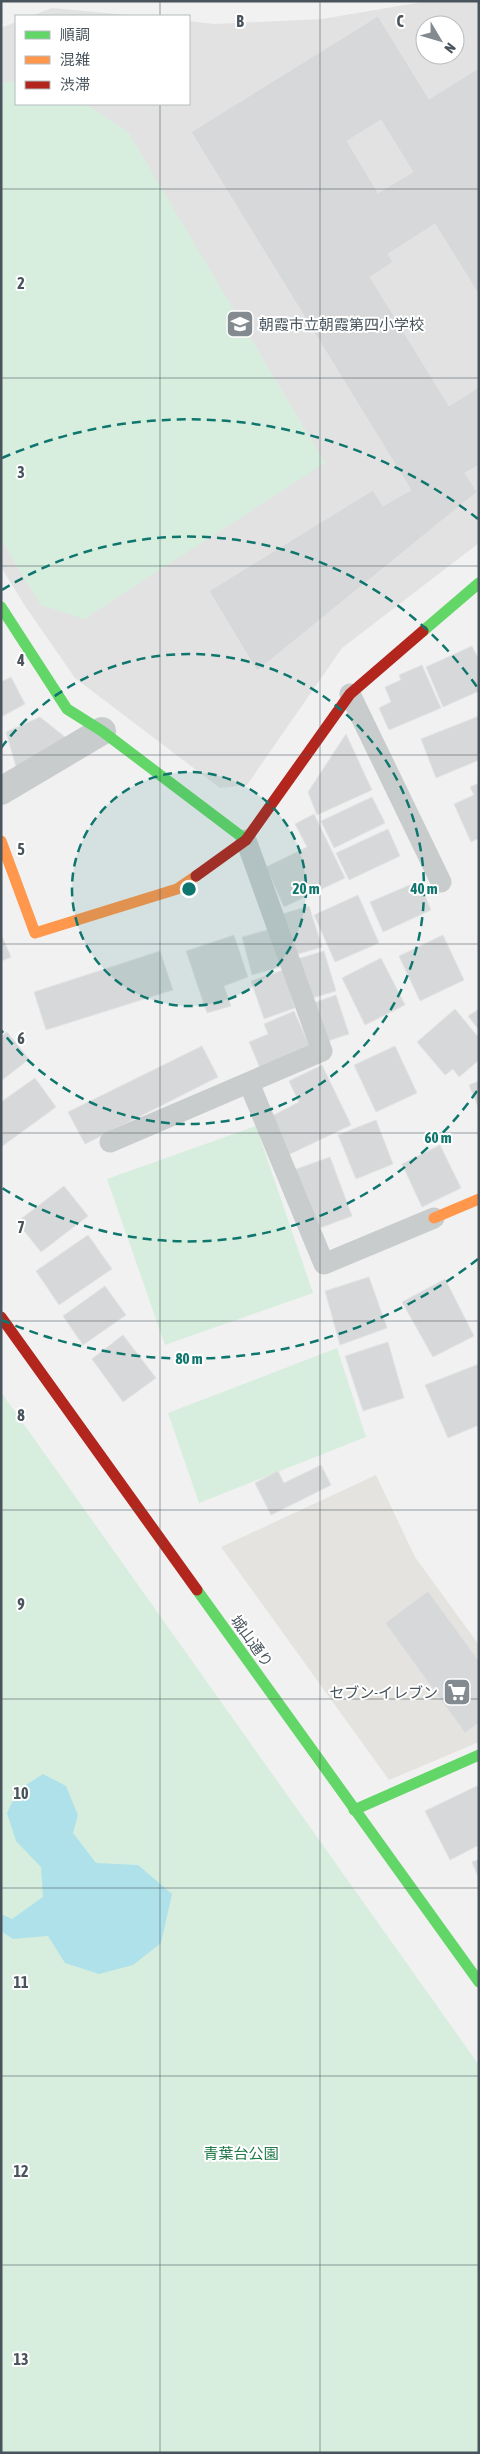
<svg xmlns="http://www.w3.org/2000/svg" width="480" height="2454" viewBox="0 0 480 2454" font-family="'Asap Condensed','Noto Sans JP',sans-serif">
	<rect width="100%" height="100%" fill="#f1f1f1"/>
	<!-- commercial -->
	<polygon fill="#e5e3df" points="376,1475 415,1557 479,1645 479,1742 389,1780 221,1547"/>
	<!-- education -->
	<g fill="#e3e2e2" fill-rule="evenodd">
		<path d="M428,1h51v542l-137,105 -95,137 -27,3 -145,-110 -50,-72 -24,-39v-539l15,-6v82h173v-83l25,3 108,-5zM425,25h30v30h-30z"/>
		<polygon points="52,8 138,16 31,16"/>
	</g>
	<!-- green -->
	<g fill="#d7eedf">
		<polygon points="15,81 16,104 87,104 128,132 325,463 84,619 41,605 1,540 1,83"/>
		<polygon points="256,1126 313,1293 165,1345 107,1179"/>
		<polygon points="337,1348 366,1437 199,1503 168,1413"/>
		<polygon points="1,1392 479,2065 479,2453 1,2453"/>
	</g>
	<!-- water -->
	<polygon fill="#aee1e9" points="43,1774 66,1786 78,1815 73,1833 96,1863 138,1865 172,1894 161,1943 133,1965 99,1974 65,1963 48,1936 13,1939 1,1931 1,1914 12,1919 43,1897 41,1867 16,1841 7,1813 18,1790"/>
	<!-- building -->
	<g fill="#d7d8d9" stroke="#e2e3e4" fill-rule="evenodd">
		<path d="M378,16l51,83 50,-31v227l-44,-71 -47,30 5,8 -23,15 79,129 30,-19v78l-14,8 12,19 -220,179 -48,-80 164,-101 10,16 28,-16 -220,-358zM381,120l32,52 -35,21 -31,-52z"/>
		<polygon points="472,646 479,660 479,691 443,707 426,667"/>
		<polygon points="422,665 441,708 389,730 379,708 391,702 385,687 401,680 399,675"/>
		<polygon points="11,677 25,704 1,717 1,682"/>
		<polygon points="479,716 479,760 436,778 421,739"/>
		<polygon points="40,717 70,741 18,774 6,732"/>
		<polygon points="346,734 372,790 317,815 308,792"/>
		<polygon points="479,783 479,838 471,842 454,804 474,795 470,787"/>
		<polygon points="372,797 385,823 334,848 321,821"/>
		<polygon points="314,814 345,878 284,907 266,867 307,847 295,824"/>
		<polygon points="388,829 400,856 349,880 336,853"/>
		<polygon points="419,881 431,910 383,932 370,902"/>
		<polygon points="358,895 379,943 335,962 314,915"/>
		<polygon points="309,906 322,947 295,955 282,914"/>
		<polygon points="270,929 280,967 252,975 242,937"/>
		<polygon points="1,934 11,957 1,961"/>
		<polygon points="234,935 248,977 224,986 231,1006 207,1013 186,951"/>
		<polygon points="443,935 464,980 420,1001 399,956"/>
		<polygon points="160,951 173,990 46,1030 34,992"/>
		<polygon points="324,951 336,991 305,1000 294,960"/>
		<polygon points="381,958 405,1005 365,1025 342,978"/>
		<polygon points="283,970 295,1008 264,1019 251,981"/>
		<polygon points="336,995 349,1034 325,1042 313,1003"/>
		<polygon points="455,1009 479,1038 479,1060 459,1077 453,1069 445,1075 417,1042"/>
		<polygon points="479,1009 479,1030 468,1016"/>
		<polygon points="294,1011 310,1047 260,1068 249,1042 268,1034 264,1024"/>
		<polygon points="7,1032 29,1059 1,1081 1,1037"/>
		<polygon points="202,1046 218,1077 85,1144 68,1112"/>
		<polygon points="395,1046 417,1093 376,1112 354,1065"/>
		<polygon points="322,1065 351,1125 288,1155 270,1117 299,1102 289,1081"/>
		<polygon points="35,1078 56,1107 1,1147 1,1102"/>
		<polygon points="479,1081 479,1109 469,1085"/>
		<polygon points="376,1120 393,1164 356,1179 338,1135"/>
		<polygon points="440,1145 461,1188 422,1207 402,1164"/>
		<polygon points="330,1157 352,1216 312,1231 291,1171"/>
		<polygon points="64,1186 88,1216 41,1252 17,1222"/>
		<polygon points="88,1235 112,1269 59,1305 36,1271"/>
		<polygon points="369,1277 387,1328 340,1345 325,1291"/>
		<polygon points="445,1279 474,1336 433,1357 402,1302"/>
		<polygon points="105,1286 126,1315 83,1345 63,1316"/>
		<polygon points="123,1335 156,1378 123,1402 92,1359"/>
		<polygon points="388,1342 404,1398 363,1411 345,1356"/>
		<polygon points="479,1364 479,1425 448,1438 425,1385"/>
		<polygon points="321,1465 331,1485 271,1515 255,1483 278,1471 284,1483"/>
		<polygon points="428,1591 479,1661 479,1723 465,1733 385,1623"/>
		<polygon points="479,1785 479,1845 450,1860 425,1811"/>
		<polygon points="479,1859 479,1879 472,1862"/>
	</g>
	<g fill="none" stroke-linecap="round" stroke-linejoin="round">
		<!-- lane -->
		<g stroke="#c9cccd" stroke-width="21">
			<polyline points="350,694 441,882"/>
			<polyline points="249,1083 324,1264 434,1218"/>
			<polyline points="110,1142 322,1051 246,840"/>
		</g>
		<!-- street -->
		<polyline stroke="#c9cccd" stroke-width="28" points="1,791 102,731"/>
		<!-- fast -->
		<g stroke="#63d668" stroke-width="11">
			<polyline points="1,607 67,709 102,731 246,840"/>
			<polyline points="423,631 479,583"/>
			<polyline points="197,1590 479,1982"/>
			<polyline points="354,1810 479,1755"/>
		</g>
		<!-- slow -->
		<g stroke="#ff974d" stroke-width="11">
			<polyline points="1,841 35,933 177,889 196,876"/>
			<polyline points="434,1218 479,1199"/>
		</g>
		<!-- jam -->
		<g stroke="#b3261e" stroke-width="11">
			<polyline points="196,876 246,840 350,694 423,631"/>
			<polyline points="1,1317 197,1590"/>
		</g>
	</g>
	<!-- grid -->
	<path fill="none" stroke="#49545c" stroke-width="1" stroke-opacity="0.55" d="M160,1v15M320,1v2452M160,104v2349M1,189h478M1,378h478M1,566h478M1,755h478M1,944h478M1,1133h478M1,1321h478M1,1510h478M1,1699h478M1,1888h478M1,2076h478M1,2265h478"/>
	<!-- distance rings -->
	<circle cx="189" cy="889" r="117" fill="#0f766e" fill-opacity=".12"/>
	<g fill="none" stroke="#0f766e" stroke-width="2.5" stroke-dasharray="9 6">
		<circle cx="189" cy="889" r="117"/>
		<path d="M1 748A235 235 0 1 1 1 1030"/>
		<path d="M477 1091A352 352 0 0 1 2 1188M2 590A352 352 0 0 1 477 687"/>
		<path d="M478 1259A470 470 0 0 1 2 1320M2 458A470 470 0 0 1 478 519"/>
	</g>
	<!-- icons -->
	<defs>
		<g id="school-square" transform="scale(1.4375)"><rect x="-9" y="-9" width="18" height="18" rx="4" fill="#848b90" stroke="#fff"/><path d="M0-5L7-2L0 1L-7-2ZM-4 1L0 2.5L4 1V4Q0 6-4 4Z" fill="#fff"/></g>
		<g id="supermarket-square" transform="scale(1.4375)"><rect x="-9" y="-9" width="18" height="18" rx="4" fill="#848b90" stroke="#fff"/><path d="M-6-5.5h2.5l.6 2H6L4.5 2H-2.5L-4.4-4H-6ZM-1.5 3.2a1.3 1.3 0 1 0 .1 0ZM3 3.2a1.3 1.3 0 1 0 .1 0Z" fill="#fff"/></g>
	</defs>
	<g fill-rule="evenodd">
		<use href="#school-square" x="240" y="324"/>
		<use href="#supermarket-square" x="457" y="1692"/>
	</g>
	<g text-anchor="middle" dominant-baseline="central" stroke-width="4" stroke-linejoin="round" paint-order="stroke">
		<!-- poi labels -->
		<g font-size="15" fill="#49545c" stroke="#fff" text-anchor="start">
			<text x="259" y="324">朝霞市立朝霞第四小学校</text>
			<text x="438" y="1692" text-anchor="end">セブン-イレブン</text>
		</g>
		<!-- street labels -->
		<g font-size="15" fill="#49545c" stroke="#fff">
			<text transform="translate(252 1641) rotate(54)">城山通り</text>
		</g>
		<!-- park labels -->
		<g font-size="15" fill="#1e7946" stroke="#fff">
			<text x="241" y="2153">青葉台公園</text>
		</g>
	</g>
	<g font-size="16" text-anchor="middle" font-weight="bold" fill="#49545c" stroke="#fff" stroke-width="4" stroke-linejoin="round" paint-order="stroke">
		<text x="240" y="27">B</text>
		<text x="400" y="27">C</text>
		<text x="21" y="289">2</text>
		<text x="21" y="478">3</text>
		<text x="21" y="666">4</text>
		<text x="21" y="855">5</text>
		<text x="21" y="1044">6</text>
		<text x="21" y="1233">7</text>
		<text x="21" y="1421">8</text>
		<text x="21" y="1610">9</text>
		<text x="21" y="1799">10</text>
		<text x="21" y="1988">11</text>
		<text x="21" y="2177">12</text>
		<text x="21" y="2365">13</text>
	</g>
	<circle cx="189" cy="889" r="8" fill="#0f766e" stroke="#fff" stroke-width="2.5"/>
	<g font-size="15" text-anchor="middle" font-weight="bold" fill="#0f766e" stroke="#fff" stroke-width="4" stroke-linejoin="round" paint-order="stroke">
		<text x="306" y="894">20 m</text>
		<text x="424" y="894">40 m</text>
		<text x="438" y="1143">60 m</text>
		<text x="189" y="1364">80 m</text>
	</g>
	<!-- border -->
	<rect width="480" height="2454" fill="none" stroke="#49545c" stroke-width="5"/>
	<!-- legend -->
	<rect x="15" y="15" width="175" height="90" fill="#ffffff" stroke="#b6bbbe"/>
	<rect x="25" y="31" width="25" height="8" fill="#63d668" stroke="#b6bbbe"/>
	<text x="60" y="40" font-size="15" fill="#49545c">順調</text>
	<rect x="25" y="56" width="25" height="8" fill="#ff974d" stroke="#b6bbbe"/>
	<text x="60" y="65" font-size="15" fill="#49545c">混雑</text>
	<rect x="25" y="81" width="25" height="8" fill="#b3261e" stroke="#b6bbbe"/>
	<text x="60" y="90" font-size="15" fill="#49545c">渋滞</text>
	<!-- north arrow -->
	<g transform="translate(440 40) rotate(128)"><circle r="24" fill="#ffffff" stroke="#b6bbbe"/>
	<path d="M0-4L9 19L0 12L-9 19Z" fill="#848b90"/>
	<text y="-8" font-size="14" font-weight="bold" text-anchor="middle" fill="#49545c">N</text>
	</g>
</svg>
